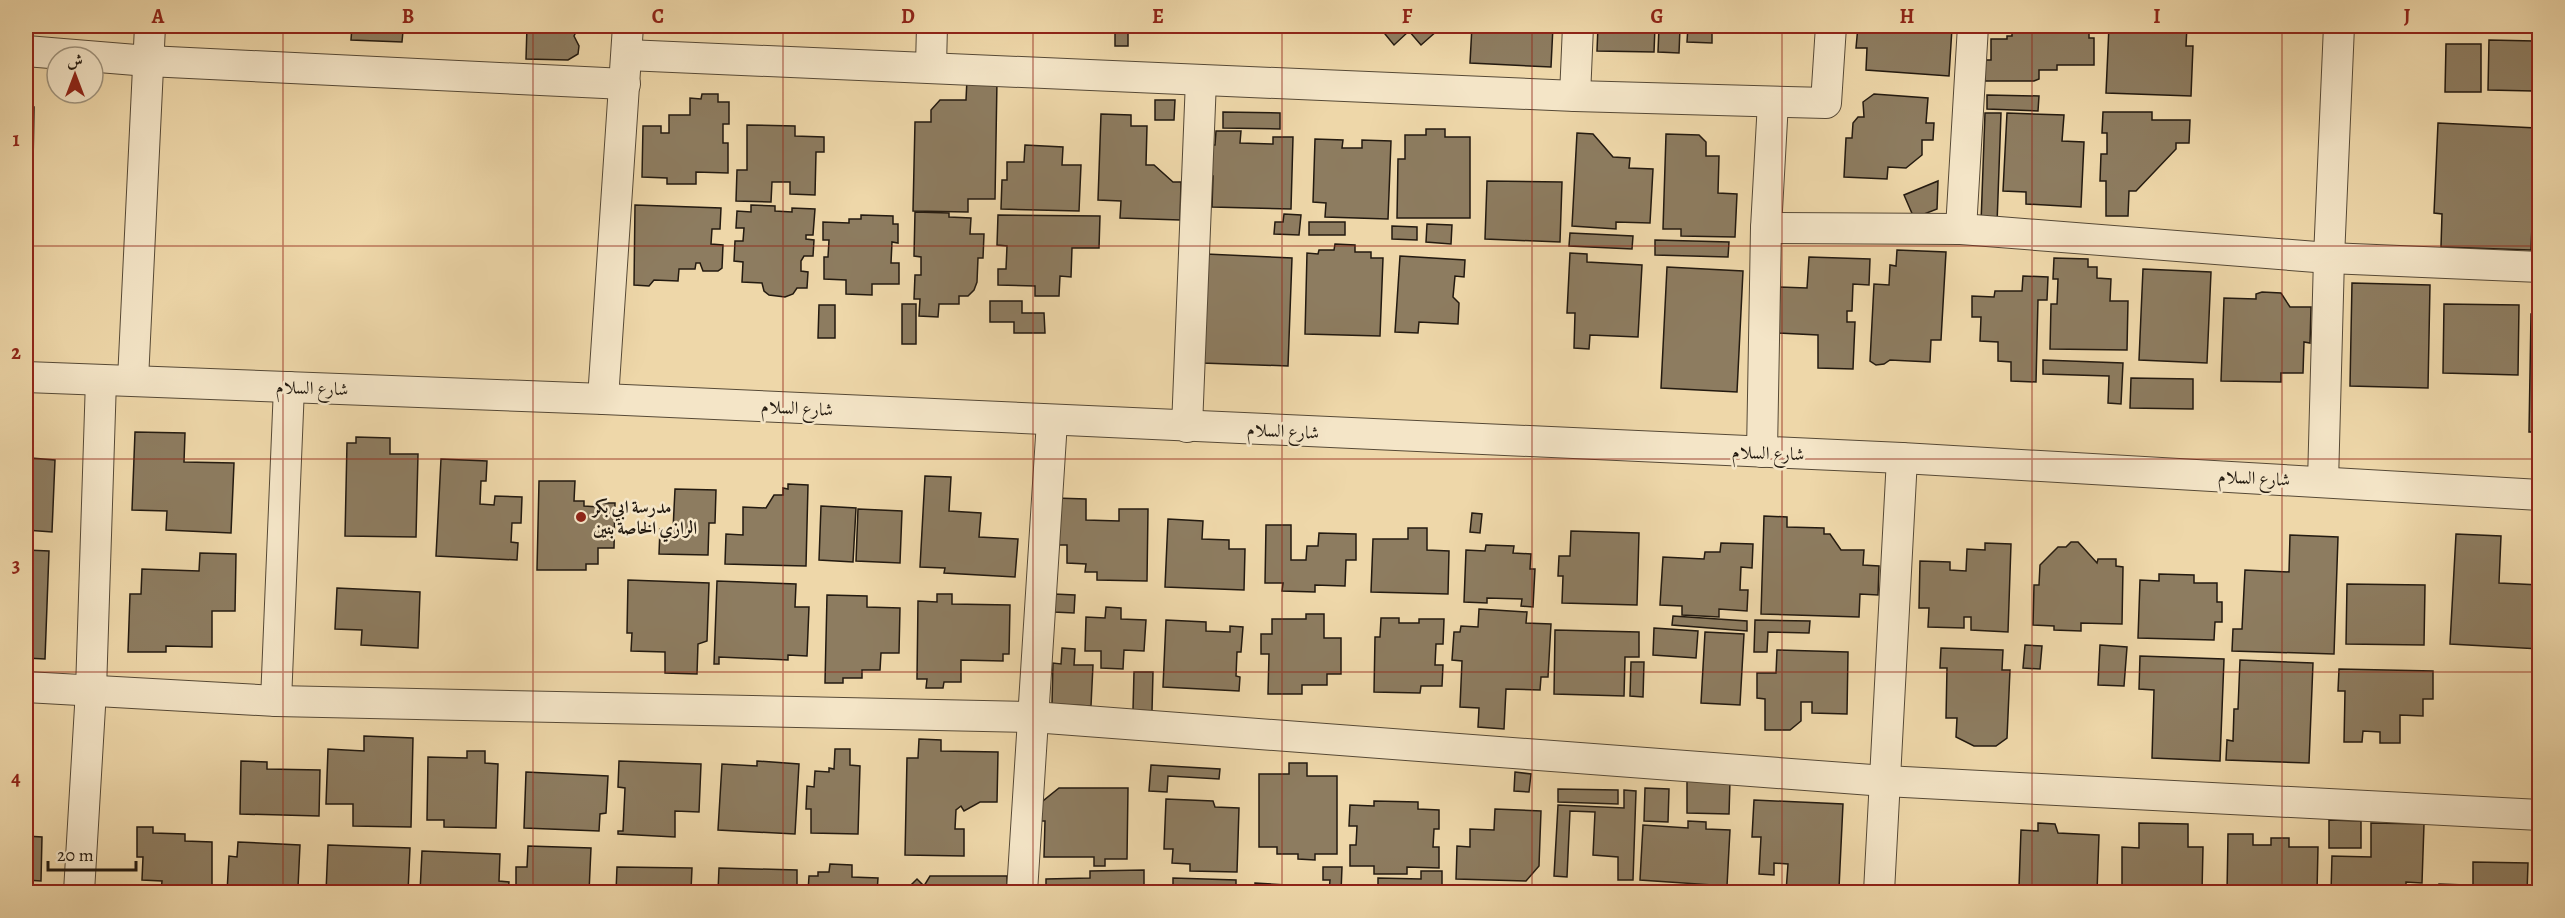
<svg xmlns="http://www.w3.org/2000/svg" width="2565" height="918" viewBox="0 0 2565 918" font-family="Alegreya,Amiri,serif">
	<rect width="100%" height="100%" fill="#eed7a9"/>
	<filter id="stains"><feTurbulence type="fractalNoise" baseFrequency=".00333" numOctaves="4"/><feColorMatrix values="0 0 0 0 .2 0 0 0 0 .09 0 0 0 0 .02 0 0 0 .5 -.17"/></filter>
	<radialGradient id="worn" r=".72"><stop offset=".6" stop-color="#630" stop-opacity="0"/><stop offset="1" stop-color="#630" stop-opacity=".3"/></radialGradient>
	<!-- building -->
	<g fill="#8d7c60" stroke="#231a10" stroke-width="1.5">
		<polygon points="352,26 408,26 403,31 402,42 351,40"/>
		<polygon points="436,26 480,26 480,29 436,28"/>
		<polygon points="527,26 579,26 574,36 579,46 578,54 568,60 526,59"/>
		<rect x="1115" y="26" width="13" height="20"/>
		<polygon points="1141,26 1195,26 1195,30 1141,29"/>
		<polygon points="1385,26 1434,26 1438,30 1421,45 1409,31 1394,45 1385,34"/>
		<polygon points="1472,26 1553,26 1551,67 1470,63"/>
		<polygon points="1598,26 1655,26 1654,52 1597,51"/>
		<polygon points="1688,26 1718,26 1718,31 1712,31 1712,43 1687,42"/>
		<polygon points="1858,26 1952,28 1949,76 1866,70 1867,48 1856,48"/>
		<polygon points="2012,26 2093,26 2093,31 2089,31 2089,38 2094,38 2094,65 2057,65 2057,70 2039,70 2039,79 2034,81 1985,81 1985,60 1991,60 1991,39 2007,39 2007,36 2012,36"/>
		<polygon points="2109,26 2187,26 2186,46 2193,46 2191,96 2106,93"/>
		<polygon points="1659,27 1680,28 1679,53 1658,52"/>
		<polygon points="2489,40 2534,41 2533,91 2488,90"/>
		<polygon points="2446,44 2481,44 2481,92 2445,92"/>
		<polygon points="967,79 997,80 995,199 968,199 968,212 913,211 915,122 931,122 931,110 940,100 966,100"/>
		<polygon points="702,94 718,94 718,102 729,102 729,124 723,124 723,143 728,143 728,173 696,172 696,184 667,184 667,178 642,177 643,126 661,126 661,133 669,133 669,115 690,115 690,98 701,99"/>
		<polygon points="1874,94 1928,98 1926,123 1934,123 1933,140 1922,140 1922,155 1906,168 1888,167 1887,179 1844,177 1846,138 1852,138 1853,123 1858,117 1864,117 1863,102"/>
		<polygon points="1987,95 2039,96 2038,111 1987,109"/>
		<polygon points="1155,100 1175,100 1174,120 1155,120"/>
		<polygon points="26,107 34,107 33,165 26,164"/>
		<polygon points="1223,112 1280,113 1280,129 1223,128"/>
		<polygon points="2103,112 2152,112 2152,120 2190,120 2189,143 2176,143 2176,149 2136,191 2129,191 2128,216 2106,216 2106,181 2100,181 2101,154 2107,154 2107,133 2102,133"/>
		<polygon points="1985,113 2001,113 1997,224 1981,223"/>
		<polygon points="2007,113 2064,115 2062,141 2084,142 2081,207 2026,204 2026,192 2003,191"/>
		<polygon points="1101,114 1131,115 1131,126 1147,126 1146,165 1154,165 1173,182 1181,182 1180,220 1120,218 1121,201 1098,200"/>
		<polygon points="2438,123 2536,128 2531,250 2441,247 2442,214 2434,213"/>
		<polygon points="747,125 795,126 795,136 824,137 824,152 816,152 815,195 790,194 790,182 772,182 771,202 736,201 737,170 747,170"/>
		<polygon points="1426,129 1445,129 1445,137 1470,137 1470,218 1397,218 1398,159 1405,159 1405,135 1426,135"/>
		<polygon points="1216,131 1241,131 1240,143 1273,144 1273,137 1293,137 1291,209 1212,207 1213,176 1208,176 1208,145 1215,145"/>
		<polygon points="1577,133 1593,134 1613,157 1630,158 1629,168 1653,169 1650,223 1616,222 1616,229 1572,226"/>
		<polygon points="1666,134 1699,135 1706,142 1706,156 1719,156 1718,193 1737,194 1735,237 1681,236 1681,229 1663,229"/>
		<polygon points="1315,139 1343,140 1342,148 1362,148 1362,140 1391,141 1388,219 1325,217 1326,203 1313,202"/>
		<polygon points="1025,145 1063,147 1062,165 1081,165 1079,211 1001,209 1002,180 1007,180 1007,162 1024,162"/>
		<polygon points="1487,181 1562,182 1560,242 1485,239"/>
		<polygon points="1938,181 1937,209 1914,218 1904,195"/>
		<polygon points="635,205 721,208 720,229 712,229 711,244 723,245 722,268 718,271 703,271 700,263 696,263 695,269 679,269 678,281 654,280 649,286 634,285"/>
		<polygon points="751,205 775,206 775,211 792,212 792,208 815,209 813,235 806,235 806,239 814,240 813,256 804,256 801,261 801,271 808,272 807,288 797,288 793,294 785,297 769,295 764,291 762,283 742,282 743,262 734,261 735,241 743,241 744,228 736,228 737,211 751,212"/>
		<polygon points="915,212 949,213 949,217 971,218 970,234 984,234 983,258 978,258 977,282 974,290 968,296 959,296 959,304 939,304 938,317 919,316 920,299 914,299 915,275 921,275 921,257 914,256"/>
		<polygon points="1284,214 1301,215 1299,235 1274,234 1275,222 1283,222"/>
		<polygon points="861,215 893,216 893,224 898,224 898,243 892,242 891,263 899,263 899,284 872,284 872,295 846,294 846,280 824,279 824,257 828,257 829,240 823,240 823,222 849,223 849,219 861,219"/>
		<polygon points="998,215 1100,216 1099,248 1072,248 1071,277 1060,276 1059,296 1035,296 1035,286 998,285 998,269 1006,269 1007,246 997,245"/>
		<rect x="1309" y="222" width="36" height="13"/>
		<polygon points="1427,224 1452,225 1451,244 1426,242"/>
		<polygon points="1392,226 1417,227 1417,240 1392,239"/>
		<polygon points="1570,233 1633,236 1632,249 1569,246"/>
		<polygon points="1655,240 1729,242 1728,257 1655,255"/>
		<polygon points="1335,244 1355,245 1355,252 1371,252 1371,258 1383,258 1380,336 1305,334 1307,253 1318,254 1319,250 1334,250"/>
		<polygon points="1897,250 1946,252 1941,340 1931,340 1930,362 1890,360 1884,364 1876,365 1870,361 1874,284 1889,285 1890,265 1896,266"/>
		<polygon points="1570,253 1587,254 1587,262 1642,265 1638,337 1590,335 1589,349 1574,348 1575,313 1567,313"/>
		<polygon points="1206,254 1292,258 1288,366 1202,363"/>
		<polygon points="1400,256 1465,260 1464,277 1455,276 1453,297 1459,303 1458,324 1419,322 1418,333 1395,332"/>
		<polygon points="1809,257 1870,259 1869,285 1853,284 1852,311 1847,311 1847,322 1855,322 1853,369 1818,368 1818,335 1778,333 1780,287 1807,288"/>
		<polygon points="2054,258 2088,259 2088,267 2097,267 2097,278 2111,279 2110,301 2128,301 2127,350 2050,349 2051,304 2057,304 2058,279 2053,279"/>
		<polygon points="1667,267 1743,271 1737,392 1661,388"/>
		<polygon points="2143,269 2211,272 2207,363 2139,360"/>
		<polygon points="2023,276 2048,277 2047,300 2038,300 2036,382 2011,381 2011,362 1998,361 1998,342 1980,341 1981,317 1972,317 1972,296 1994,297 1995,291 2022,291"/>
		<polygon points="2352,283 2430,285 2428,388 2350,386"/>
		<polygon points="2262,292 2281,293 2290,307 2311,307 2310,343 2304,342 2303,373 2281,373 2281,382 2221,381 2224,298 2256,299 2256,294"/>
		<polygon points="990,301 1022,301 1022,313 1044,313 1045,333 1014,333 1014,322 990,322"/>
		<rect x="902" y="304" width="14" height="40"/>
		<polygon points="2444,304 2519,305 2518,375 2443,373"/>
		<polygon points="819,305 835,305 835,338 818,338"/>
		<polygon points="2531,314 2540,314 2540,432 2529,432"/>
		<polygon points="2043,360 2123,363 2121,404 2108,403 2109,376 2043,374"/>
		<polygon points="2131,378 2193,379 2193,409 2130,408"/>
		<polygon points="135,432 185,433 184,462 234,463 231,533 166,530 167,511 132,510"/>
		<polygon points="356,437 390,438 390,454 418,454 416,537 345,536 347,443 356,443"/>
		<polygon points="26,450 32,450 31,458 55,460 52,532 26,530"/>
		<polygon points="441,459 487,461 486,481 481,481 480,504 494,505 495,496 522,497 521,523 512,523 511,542 518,543 517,560 436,556"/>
		<polygon points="925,476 951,477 949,511 981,513 979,537 1018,539 1015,577 944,573 945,568 920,567"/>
		<polygon points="539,481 575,481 574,501 584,501 584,506 599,507 599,503 615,503 614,548 598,548 598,564 586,564 586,570 537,570"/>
		<polygon points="788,484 808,485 806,566 725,564 726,534 743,535 743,507 766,508 774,495 783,495 783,488 788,489"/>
		<polygon points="675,489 716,490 715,523 709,523 708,555 659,554 660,529 673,530"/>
		<polygon points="1055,498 1086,499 1086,520 1119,521 1119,509 1148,509 1147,581 1097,580 1097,572 1085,572 1086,564 1067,563 1067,545 1054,545"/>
		<polygon points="821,506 856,508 853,562 819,560"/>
		<polygon points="858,509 902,511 900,563 856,561"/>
		<polygon points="1472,513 1482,514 1480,533 1470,532"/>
		<polygon points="1764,516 1787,517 1787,527 1824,528 1824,534 1830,534 1841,550 1864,550 1863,565 1879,566 1878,595 1860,594 1859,617 1761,614"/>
		<polygon points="1168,519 1203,521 1202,539 1229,540 1229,549 1245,549 1244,590 1165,587"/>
		<polygon points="1266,525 1291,525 1291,560 1306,560 1307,546 1318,546 1319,533 1356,534 1356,560 1346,560 1345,586 1315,585 1315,592 1282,591 1283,583 1265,583"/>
		<polygon points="1408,528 1427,528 1427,550 1449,551 1448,594 1371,592 1373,539 1408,539"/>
		<polygon points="1571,531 1639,533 1637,605 1562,603 1563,576 1558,576 1559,556 1570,556"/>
		<polygon points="2456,534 2501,536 2499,583 2540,585 2540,649 2450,644"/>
		<polygon points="2290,535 2338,537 2334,654 2232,651 2233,629 2242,629 2245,570 2289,572"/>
		<polygon points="2071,542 2078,542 2097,563 2098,559 2116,559 2116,566 2123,567 2122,624 2081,623 2081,631 2054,630 2054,626 2033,625 2034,585 2039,585 2040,565 2058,547 2066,547"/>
		<polygon points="1721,543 1753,544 1752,568 1741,567 1740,590 1748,590 1747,611 1719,609 1719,617 1682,615 1682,606 1660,605 1663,557 1704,559 1705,552 1720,552"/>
		<polygon points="1985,543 2011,544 2008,632 1971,630 1971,617 1964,617 1964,628 1928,627 1929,608 1919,608 1920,561 1950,562 1950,570 1966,571 1967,549 1985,550"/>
		<polygon points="1486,545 1514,546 1513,553 1531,554 1530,569 1535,569 1533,607 1521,606 1522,599 1487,598 1487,603 1464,602 1466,550 1485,551"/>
		<polygon points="26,550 49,551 45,659 26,658"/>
		<polygon points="200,553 236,554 235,611 212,611 212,647 166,646 166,652 128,652 130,594 141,594 142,569 199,571"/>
		<polygon points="2159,574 2194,575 2194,583 2217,583 2217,602 2222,602 2222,622 2215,622 2214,640 2138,638 2140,580 2159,581"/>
		<polygon points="628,580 709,583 707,641 698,644 697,674 665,673 665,652 631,651 632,633 627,633"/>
		<polygon points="717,581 796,584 795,607 809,607 807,656 788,655 788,660 719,657 719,664 714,664"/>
		<polygon points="2347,584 2425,585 2424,645 2346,644"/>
		<polygon points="337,588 420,592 418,648 361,645 362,630 335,629"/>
		<polygon points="937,594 952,594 952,604 1010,605 1009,654 1003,654 1003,661 961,660 961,682 944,682 943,688 926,688 927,679 917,679 918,601 937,602"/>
		<polygon points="1054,594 1075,595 1074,613 1054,612"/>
		<polygon points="827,595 867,596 867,607 900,608 899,653 881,653 880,670 862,670 862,678 843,678 843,683 825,683"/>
		<polygon points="1106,607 1121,608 1121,619 1146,620 1144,651 1124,650 1123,669 1101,668 1101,651 1085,651 1086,617 1105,618"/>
		<polygon points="1479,609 1527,612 1526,623 1551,624 1548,677 1541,677 1540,690 1506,689 1504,729 1478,727 1479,708 1460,707 1462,661 1452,660 1454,632 1460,632 1461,626 1478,627"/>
		<polygon points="1306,614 1324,614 1324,638 1341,638 1341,674 1327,674 1327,685 1302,685 1302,694 1268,694 1269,654 1261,654 1261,634 1272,634 1272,619 1306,619"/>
		<polygon points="1673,616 1747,621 1747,631 1672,625"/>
		<polygon points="1381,618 1399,618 1399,623 1419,623 1419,619 1444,619 1443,644 1436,644 1435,665 1443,665 1442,686 1421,686 1420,693 1374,692 1375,637 1380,637"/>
		<polygon points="1166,620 1206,622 1206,631 1230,632 1230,626 1243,627 1241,652 1237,652 1236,676 1240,677 1239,691 1163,687"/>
		<polygon points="1755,620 1810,621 1809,633 1768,632 1767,652 1754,652"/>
		<polygon points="1654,628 1698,631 1696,658 1653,655"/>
		<polygon points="1555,630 1639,632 1639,657 1625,657 1624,696 1554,694"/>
		<polygon points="1705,632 1744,634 1740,705 1701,703"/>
		<polygon points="2025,645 2042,646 2040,669 2023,668"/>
		<polygon points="2100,645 2127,647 2124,686 2098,685"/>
		<polygon points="1062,648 1075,649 1074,665 1093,665 1091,706 1052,704 1053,663 1061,664"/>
		<polygon points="1941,648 2003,650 2002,670 2010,670 2007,738 1996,746 1974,746 1956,737 1957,718 1946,718 1947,668 1940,668"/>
		<polygon points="1777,650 1848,652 1847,714 1812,713 1812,702 1801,702 1801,721 1790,730 1765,730 1765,699 1757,698 1757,673 1776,673"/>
		<polygon points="2140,656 2224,659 2220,761 2152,758 2154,690 2139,689"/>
		<polygon points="2240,660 2313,663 2309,763 2226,760 2227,740 2233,741 2234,709 2238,709"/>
		<polygon points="1631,662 1644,662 1643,697 1630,696"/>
		<polygon points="2339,669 2433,671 2433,699 2423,699 2423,716 2400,715 2400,743 2380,743 2380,732 2363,731 2362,742 2344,742 2345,691 2338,691"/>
		<polygon points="1134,672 1153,672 1152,711 1133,710"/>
		<polygon points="364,736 413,738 411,827 353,826 353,804 326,804 328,749 364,751"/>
		<polygon points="919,739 941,740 941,751 998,752 997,802 980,802 964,811 961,806 956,810 955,829 964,829 964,856 905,855 907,758 918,758"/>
		<polygon points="835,749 850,749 850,765 860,766 858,834 811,833 811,809 806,809 807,786 814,787 815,771 829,772 829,768 834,769"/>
		<polygon points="467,751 485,751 485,763 498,764 496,828 444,827 444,820 427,820 428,757 467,758"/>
		<polygon points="241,761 267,762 267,769 320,770 319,816 240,814"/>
		<polygon points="619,761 701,764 699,812 675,811 675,837 618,834 618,831 623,831 625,788 618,787"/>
		<polygon points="757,761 799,764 795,834 718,830 722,764 757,766"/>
		<polygon points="1289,763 1307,763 1307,776 1337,776 1337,854 1315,854 1315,860 1298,859 1298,854 1277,854 1277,847 1259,847 1259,774 1289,774"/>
		<polygon points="1151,765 1220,769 1219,779 1168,776 1167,792 1149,791"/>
		<polygon points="526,772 608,776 606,813 600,814 599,831 524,828"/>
		<polygon points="1515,772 1531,774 1529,792 1514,791"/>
		<polygon points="1687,780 1730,781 1729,814 1687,813"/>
		<polygon points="1059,788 1128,788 1127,859 1105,859 1105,866 1094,866 1094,857 1044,857 1045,821 1037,821 1038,805"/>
		<polygon points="1645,788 1669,789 1668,822 1644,821"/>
		<polygon points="1558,789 1618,790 1618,804 1558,802"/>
		<polygon points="1624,790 1636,791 1633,880 1618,880 1618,857 1593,855 1595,812 1570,811 1567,877 1554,876 1558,805 1624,808"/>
		<polygon points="1166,799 1213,801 1215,807 1239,808 1237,872 1190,871 1190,864 1172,863 1173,849 1164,849"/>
		<polygon points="1754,800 1843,804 1839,888 1814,887 1814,892 1786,892 1788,864 1774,863 1774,875 1759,874 1761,837 1752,837"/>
		<polygon points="1374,801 1418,802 1418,809 1439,810 1439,829 1434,829 1433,847 1439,847 1439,868 1407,867 1407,874 1374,874 1374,866 1350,866 1350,845 1356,845 1357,826 1349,826 1350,805 1374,806"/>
		<polygon points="1495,809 1541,811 1539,866 1526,881 1456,879 1457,846 1470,847 1470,829 1494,830"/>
		<polygon points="2329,820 2361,821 2361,848 2329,848"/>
		<polygon points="1688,821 1706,822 1706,829 1730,830 1727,886 1640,880 1643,825 1688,828"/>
		<polygon points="2038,823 2055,824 2058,833 2099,835 2097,892 2063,892 2064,889 2019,887 2021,830 2038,831"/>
		<polygon points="2139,823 2188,824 2188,847 2203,847 2202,892 2122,892 2122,847 2139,848"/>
		<polygon points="2371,823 2424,824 2422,883 2406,882 2406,892 2331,892 2332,856 2371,857"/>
		<polygon points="137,827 153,827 153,833 185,834 185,841 212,842 212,892 161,892 162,881 142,880 143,857 137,857"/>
		<polygon points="2228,834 2253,834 2253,845 2271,845 2271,838 2289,838 2289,847 2318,847 2317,892 2227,892"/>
		<polygon points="26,836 42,837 41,881 26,880"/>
		<polygon points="238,842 300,845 298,887 294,890 290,890 289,892 227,892 229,856 237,857"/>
		<polygon points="328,845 410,848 408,892 326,892"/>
		<polygon points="528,846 591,848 589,892 523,892 523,889 516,888 516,867 527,867"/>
		<polygon points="422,851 500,854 499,881 509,882 508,892 420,892"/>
		<polygon points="2473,862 2528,863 2527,892 2473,892"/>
		<polygon points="830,864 852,865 852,877 878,878 877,892 808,892 809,876 818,876 818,872 829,872"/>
		<polygon points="617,867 692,868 691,890 698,890 698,892 616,892"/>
		<polygon points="1323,867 1342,867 1341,892 1329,892 1330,880 1323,880"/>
		<polygon points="719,868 797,870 797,892 718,892"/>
		<polygon points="1144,870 1144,892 1046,892 1046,879 1090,878 1090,871"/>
		<polygon points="1421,871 1442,871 1442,887 1378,886 1378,878 1421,879"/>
		<polygon points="930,876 1007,876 1007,892 915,892 909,887 917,879 924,886"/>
		<polygon points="1173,878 1236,880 1236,891 1173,888"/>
		<polygon points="1255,883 1319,887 1319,892 1255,892"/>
		<polygon points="2439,884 2465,885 2465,892 2439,892"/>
		<polygon points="1641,885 1677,887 1677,892 1640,892"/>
		<polygon points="1548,886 1620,887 1620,892 1548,892"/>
	</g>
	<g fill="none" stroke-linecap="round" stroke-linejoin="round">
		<!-- street casing -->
		<g stroke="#564936" stroke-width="32">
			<g id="street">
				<polyline points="26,51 148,61 625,84"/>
				<polyline points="627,55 1575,96 1826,103 1831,26"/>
				<polyline points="931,66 932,26"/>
				<polyline points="1575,96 1578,26"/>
				<polyline points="1766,228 1961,229 2329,258 2540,267"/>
				<polyline points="1961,229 1973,26"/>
				<polyline points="26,377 603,399 1902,458 2540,495"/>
				<polyline points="133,380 150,26"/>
				<polyline points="603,399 628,26"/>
				<polyline points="1187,427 1201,80"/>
				<polyline points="1762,452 1766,228 1773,102"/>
				<polyline points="2323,482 2329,258 2339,26"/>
				<polyline points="26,687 276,701 1033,717 1885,781 2540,815"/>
				<polyline points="276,701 289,387"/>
				<polyline points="79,892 91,690 101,380"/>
				<polyline points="1022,892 1052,421"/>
				<polyline points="1879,892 1902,458"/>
			</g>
		</g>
		<!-- street -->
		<use href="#street" stroke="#f4e5c7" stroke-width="30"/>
	</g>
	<!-- grid -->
	<path fill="none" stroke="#8f2418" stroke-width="1.5" stroke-opacity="0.55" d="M283,26v866M533,26v866M783,26v866M1033,26v866M1282,26v866M1532,26v866M1782,26v866M2032,26v866M2282,26v866M26,246h2514M26,459h2514M26,672h2514"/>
	<!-- markers -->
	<circle fill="#8f2418" stroke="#f4e5c7" stroke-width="2" cx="581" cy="517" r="6"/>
	<g text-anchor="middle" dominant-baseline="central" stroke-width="5" stroke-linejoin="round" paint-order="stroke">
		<!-- street labels -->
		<g font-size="18" fill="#231a10" stroke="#f4e5c7">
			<text transform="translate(312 388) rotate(2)">شارع السلام</text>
			<text transform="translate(797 408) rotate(3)">شارع السلام</text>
			<text transform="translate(1283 431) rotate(3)">شارع السلام</text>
			<text transform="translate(1768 453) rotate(2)">شارع السلام</text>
			<text transform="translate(2254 478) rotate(3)">شارع السلام</text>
		</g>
		<!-- poi labels -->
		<g font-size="18" font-weight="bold" fill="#231a10" stroke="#f4e5c7" text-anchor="start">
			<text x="593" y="507">مدرسة ابي بكر<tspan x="593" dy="21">الرازي الخاصة بنين</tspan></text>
		</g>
	</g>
	<!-- margin -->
	<rect width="2565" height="918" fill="none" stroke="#eed7a9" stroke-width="66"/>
	<!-- north arrow -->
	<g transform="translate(75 75)"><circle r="28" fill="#f4e5c7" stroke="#a0947e" stroke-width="1.5"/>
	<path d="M0-4.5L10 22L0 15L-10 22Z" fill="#8f2418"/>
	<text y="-9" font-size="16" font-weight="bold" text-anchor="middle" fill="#231a10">ش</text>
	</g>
	<!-- scale -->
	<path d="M48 861v9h88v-9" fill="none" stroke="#231a10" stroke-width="3"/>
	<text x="57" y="861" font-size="18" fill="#231a10" stroke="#f4e5c7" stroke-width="4.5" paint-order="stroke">20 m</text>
	<rect x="33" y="33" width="2499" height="852" fill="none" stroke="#8f2418" stroke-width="2"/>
	<g font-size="20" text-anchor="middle" font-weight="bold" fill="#8f2418">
		<text x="158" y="23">A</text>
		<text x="408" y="23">B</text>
		<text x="658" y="23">C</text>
		<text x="908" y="23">D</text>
		<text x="1158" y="23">E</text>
		<text x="1407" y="23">F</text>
		<text x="1657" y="23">G</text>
		<text x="1907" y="23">H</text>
		<text x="2157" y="23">I</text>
		<text x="2407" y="23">J</text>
		<text x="16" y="146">1</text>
		<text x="16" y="359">2</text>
		<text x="16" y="572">3</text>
		<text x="16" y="785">4</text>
	</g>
	<rect width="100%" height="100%" filter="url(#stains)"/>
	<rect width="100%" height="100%" fill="url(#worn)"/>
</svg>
